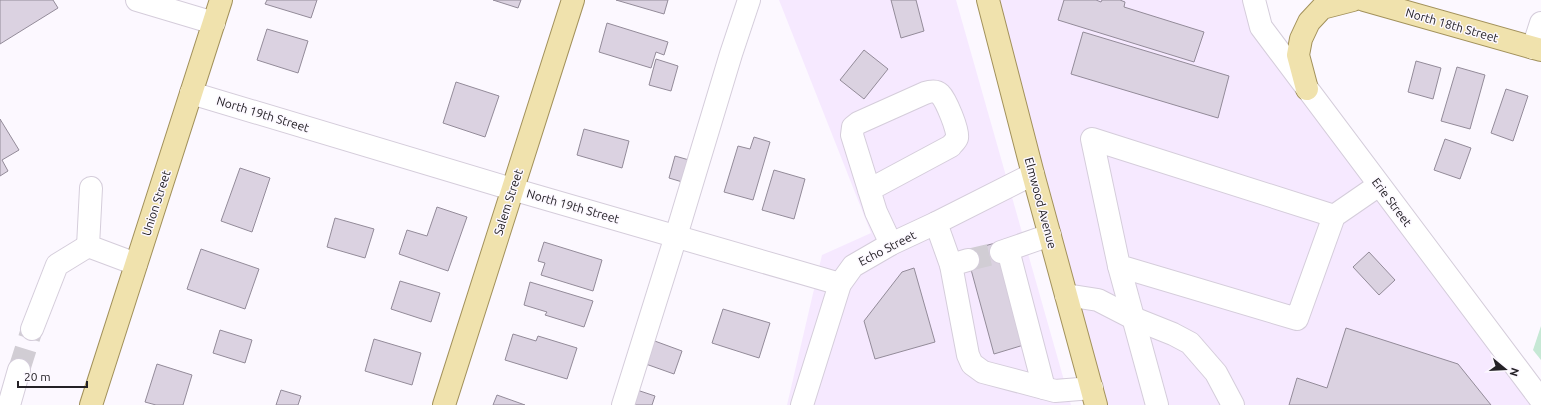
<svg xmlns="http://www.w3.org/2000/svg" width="1541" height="405" viewBox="0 0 1541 405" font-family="Ubuntu,sans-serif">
	<rect width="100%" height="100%" fill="#fcf8ff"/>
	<!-- built -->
	<g fill="#f6e9ff">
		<polygon points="779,0 956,0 1071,405 787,405 822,255 871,233"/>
		<polygon points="988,0 1254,0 1541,405 1096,405"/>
	</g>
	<!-- green -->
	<polygon fill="#c6e8d5" points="1541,326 1541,360 1533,350"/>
	<!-- building -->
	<g fill="#dbd2e1" stroke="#938b99">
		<polygon points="0,0 53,0 58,8 0,44"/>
		<polygon points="267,0 317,0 311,18 265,4"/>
		<polygon points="493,0 521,0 518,8"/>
		<polygon points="616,0 668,0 664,14"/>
		<polygon points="891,0 916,0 924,31 901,38"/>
		<polygon points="1064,0 1096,0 1101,2 1102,0 1120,0 1125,2 1124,7 1204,32 1194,62 1058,20"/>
		<polygon points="607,23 668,42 664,55 656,52 651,68 599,52"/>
		<polygon points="267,29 308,41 298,73 257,60"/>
		<polygon points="1083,32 1229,76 1218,118 1071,74"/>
		<polygon points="864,50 888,69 864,99 840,80"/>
		<polygon points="656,59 678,66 671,91 649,85"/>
		<polygon points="1416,61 1441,68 1433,99 1408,92"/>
		<polygon points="1457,67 1485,75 1470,129 1441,121"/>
		<polygon points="456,82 499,96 485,137 443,123"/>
		<polygon points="1506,89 1528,96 1513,141 1491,133"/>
		<polygon points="0,119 19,150 2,160 8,171 0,176"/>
		<polygon points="584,129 629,141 622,168 577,155"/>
		<polygon points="754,137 770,142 753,200 724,192 738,146 750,149"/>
		<polygon points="1445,139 1471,148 1460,179 1434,170"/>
		<polygon points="675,156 696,162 689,184 669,178"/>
		<polygon points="240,168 270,178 252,232 221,221"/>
		<polygon points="774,170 805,179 794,219 762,210"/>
		<polygon points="437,207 467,217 448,271 399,254 407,230 427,236"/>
		<polygon points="335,218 374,229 365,258 327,247"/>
		<polygon points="544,242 602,260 593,291 541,275 545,263 538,261"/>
		<polygon points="999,242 1027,344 994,354 966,251"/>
		<polygon points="201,249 259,269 245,309 187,289"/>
		<polygon points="1369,252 1395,280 1379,295 1353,267"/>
		<polygon points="914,268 935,342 875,359 864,321 902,272"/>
		<polygon points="400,281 440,293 431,322 391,309"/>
		<polygon points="530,282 593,301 584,327 545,315 547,312 524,305"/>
		<polygon points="723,309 770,323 759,358 712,343"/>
		<polygon points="1346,328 1458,364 1491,405 1289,405 1297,378 1327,388"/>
		<polygon points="220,330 252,340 245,363 213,353"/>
		<polygon points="513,334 536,341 538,336 577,348 567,379 505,360"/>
		<polygon points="374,339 421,353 412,385 365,371"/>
		<polygon points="652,340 682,351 674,374 643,363"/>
		<polygon points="157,364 192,375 183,405 156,405 145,402"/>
		<polygon points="281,390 301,396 298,405 276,405"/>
		<polygon points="637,390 655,396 652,405 632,405"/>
		<polygon points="497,395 525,405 493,405"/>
	</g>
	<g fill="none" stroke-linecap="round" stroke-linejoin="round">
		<!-- minor-tunnel -->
		<g stroke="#d1cdd4" stroke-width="22" stroke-dasharray="22 11" stroke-linecap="butt">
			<polyline points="968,260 1001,252"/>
			<polyline points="19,370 32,329"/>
		</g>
		<!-- minor casing -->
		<g stroke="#d5cddb" stroke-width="24">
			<g id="minor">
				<polyline points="137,0 214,23"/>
				<polyline points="1254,0 1261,27 1541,400"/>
				<polyline points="1533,48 1541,23"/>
				<polyline points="191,93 512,189 840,284"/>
				<polyline points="91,188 88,246 136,264"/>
				<path d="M869,190l82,-44c1,-2 5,-5 6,-8 2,-7 -11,-38 -17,-44 -4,-4 -9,-3 -15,-1l-67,30 -5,4 -1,8 24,77 15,32"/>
				<polyline points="1334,216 1297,319 1119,266 1092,139 1334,216 1379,185"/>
				<polyline points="936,223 951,265 968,355 972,364 983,372 1055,391 1092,388"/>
				<polyline points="1008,250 1044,388"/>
				<polyline points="1001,252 1050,235"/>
				<polyline points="951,265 968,260"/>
				<polyline points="1119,266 1157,405"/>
				<polyline points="1066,295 1098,300 1133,318 1173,334 1190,343 1216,373 1233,405"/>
				<polyline points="32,329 57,265 88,246"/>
				<polyline points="9,405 19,370"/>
				<polyline points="623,405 676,236 731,54 749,0"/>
				<polyline points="802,405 840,284 853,266 891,244 936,223 1033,174"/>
			</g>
		</g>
		<!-- major casing -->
		<g stroke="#a2915b" stroke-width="24">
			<g id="major">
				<polyline points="988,0 1033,174 1096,405"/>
				<polyline points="1364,0 1541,50"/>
				<polyline points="1307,89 1298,55 1301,39 1309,22 1322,8 1353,0"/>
				<polyline points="91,405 221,0"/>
				<polyline points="444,405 573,0"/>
			</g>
		</g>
		<!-- minor -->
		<use href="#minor" stroke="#fff" stroke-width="22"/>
		<!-- major -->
		<use href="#major" stroke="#f0e2ad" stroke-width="22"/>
	</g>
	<g text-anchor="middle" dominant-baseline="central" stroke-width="3" stroke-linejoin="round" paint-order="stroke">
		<!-- street labels -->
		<g font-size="12" fill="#242126" stroke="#fcf8ff">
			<text transform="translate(1452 25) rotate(16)">North 18th Street</text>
			<text transform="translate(263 114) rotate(17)">North 19th Street</text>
			<text transform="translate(508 202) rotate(-72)">Salem Street</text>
			<text transform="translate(1392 202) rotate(53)">Erie Street</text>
			<text transform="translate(156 203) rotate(-72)">Union Street</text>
			<text transform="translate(1041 203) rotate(75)">Elmwood Avenue</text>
			<text transform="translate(573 206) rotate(16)">North 19th Street</text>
			<text transform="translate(887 248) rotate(-27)">Echo Street</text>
		</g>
	</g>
	<!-- north arrow -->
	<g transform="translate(1505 369) rotate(108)" stroke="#fcf8ff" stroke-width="3" paint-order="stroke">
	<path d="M0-3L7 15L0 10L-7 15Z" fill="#242126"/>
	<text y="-6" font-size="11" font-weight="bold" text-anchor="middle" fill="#242126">N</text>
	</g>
	<!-- scale -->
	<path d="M18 381v6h69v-6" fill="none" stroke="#242126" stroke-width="2"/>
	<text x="24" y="381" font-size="12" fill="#242126" stroke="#fcf8ff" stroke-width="3" paint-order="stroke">20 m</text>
</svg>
